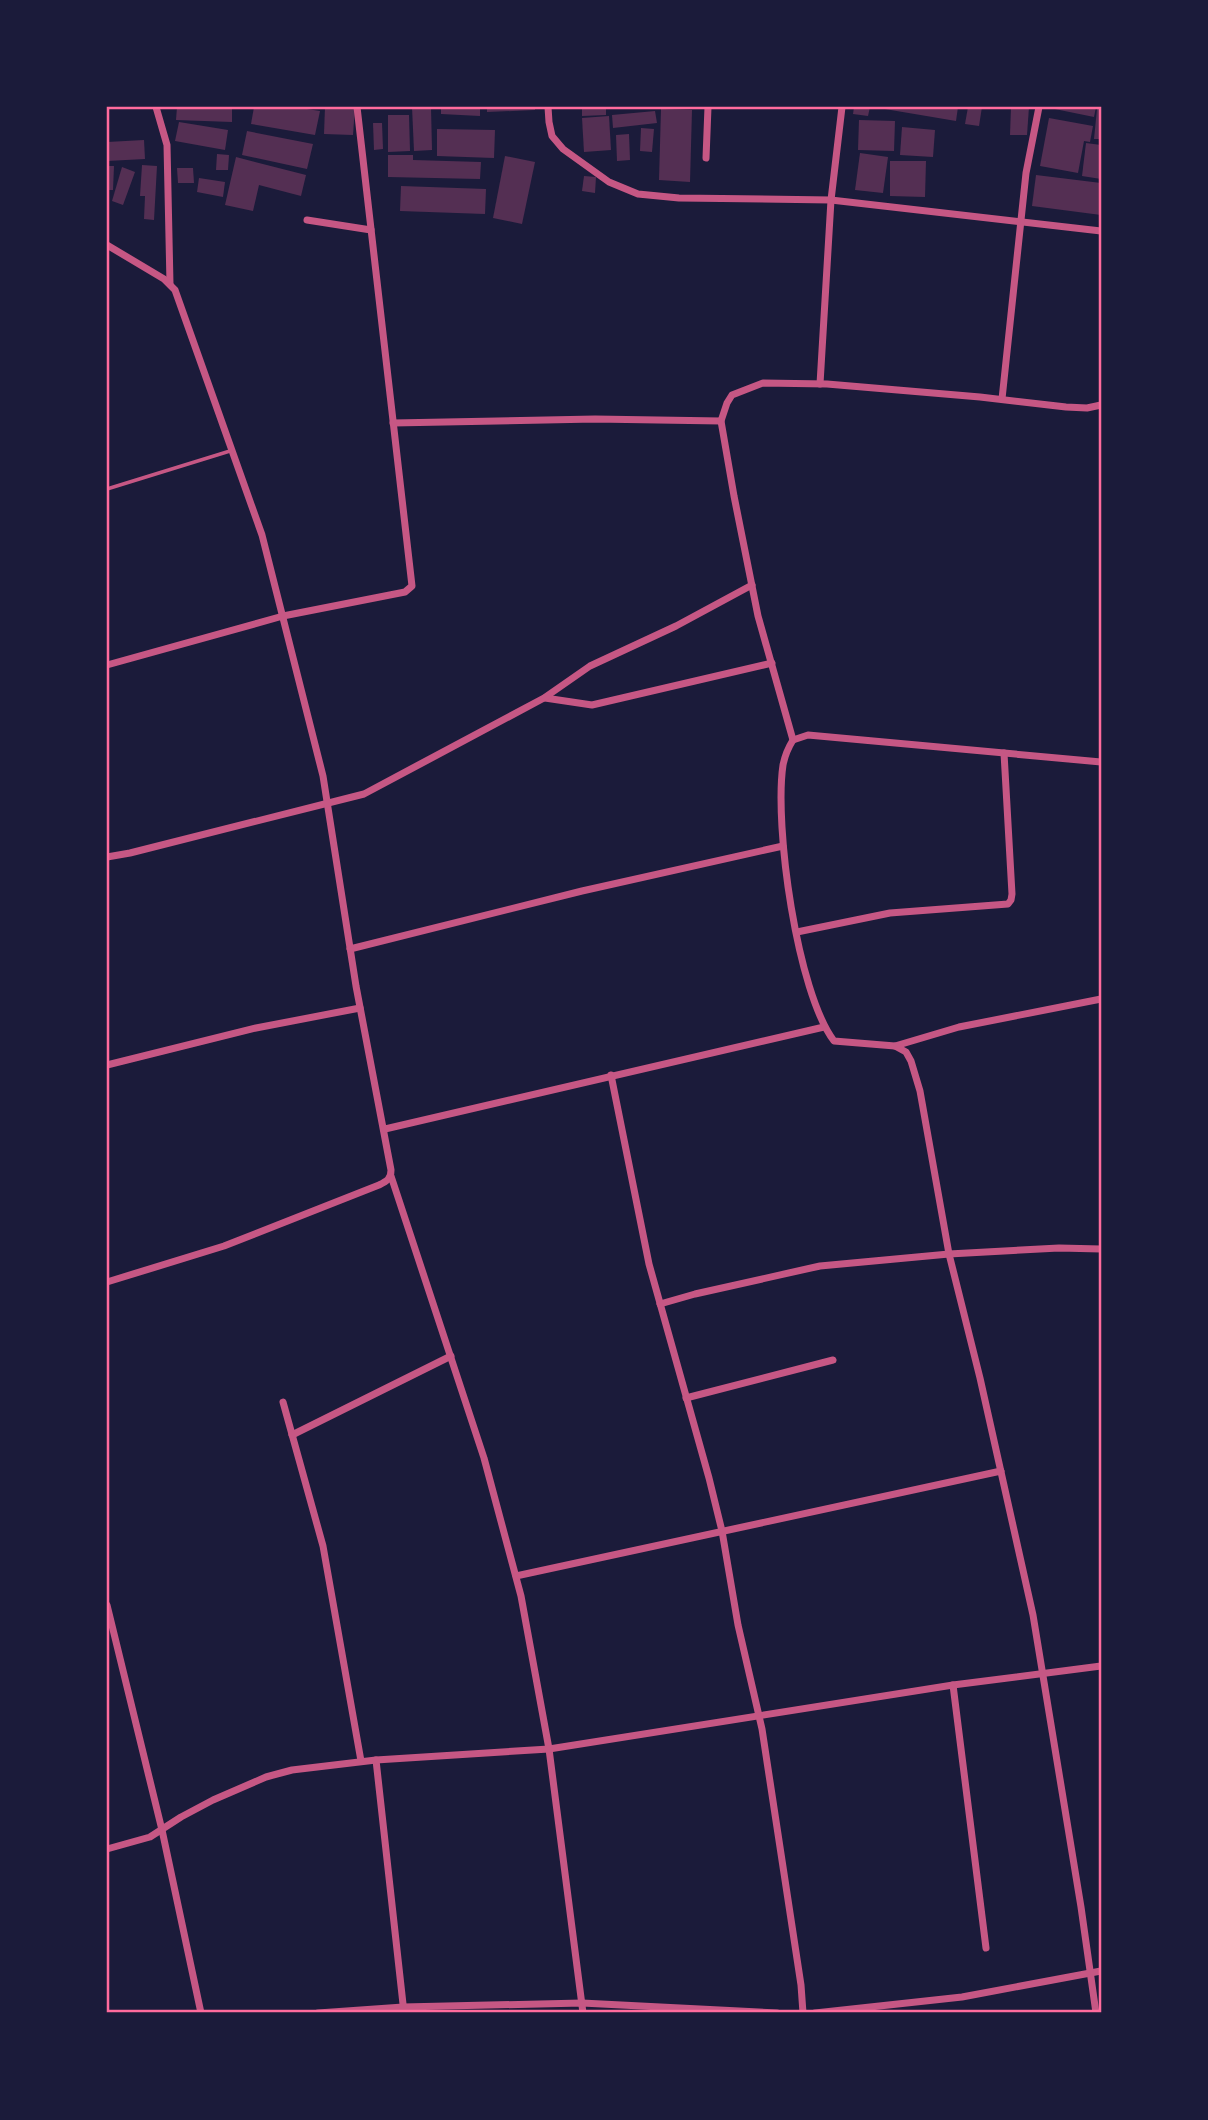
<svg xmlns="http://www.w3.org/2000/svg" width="1208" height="2120" viewBox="0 0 1208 2120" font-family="Helvetica,sans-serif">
	<rect width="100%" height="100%" fill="#1b1b3a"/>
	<!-- building -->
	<g fill="#542f53">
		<polygon points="177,107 232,108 232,122 176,120"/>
		<polygon points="254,107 294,107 320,111 315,135 251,124"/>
		<polygon points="325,107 355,107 353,135 324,134"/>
		<polygon points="412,107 431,107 432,150 414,151"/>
		<polygon points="441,107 480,107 480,116 441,114"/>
		<polygon points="487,107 535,107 535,110 487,112"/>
		<polygon points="582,107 606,107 606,115 582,116"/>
		<polygon points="854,107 870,107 868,116 853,114"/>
		<polygon points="873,107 958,107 956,121"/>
		<polygon points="968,107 982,107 979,126 965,124"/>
		<polygon points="1011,107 1029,107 1027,135 1010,135"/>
		<polygon points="1045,107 1096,107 1094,117"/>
		<polygon points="661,109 692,110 690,182 659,180"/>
		<polygon points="1097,109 1101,109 1101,139 1094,139"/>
		<polygon points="655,111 657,123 613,128 612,115"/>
		<polygon points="388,115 409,115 410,151 388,152"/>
		<polygon points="609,116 611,150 584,152 582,118"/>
		<polygon points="1049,118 1093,126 1090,142 1084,141 1078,173 1040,166"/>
		<polygon points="859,120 895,121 894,151 858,150"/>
		<polygon points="179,122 228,130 225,150 175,141"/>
		<polygon points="373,123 382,123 383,149 374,150"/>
		<polygon points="902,127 935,130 933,157 900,155"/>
		<polygon points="641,128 654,129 652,152 640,151"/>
		<polygon points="437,129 495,130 494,158 437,156"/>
		<polygon points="247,131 313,144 307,169 242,155"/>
		<polygon points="629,134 630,160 617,161 616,135"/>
		<polygon points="144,140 145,159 107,161 107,142"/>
		<polygon points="1086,143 1101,145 1101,179 1082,176"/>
		<polygon points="860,153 888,157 883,193 855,190"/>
		<polygon points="217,154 229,155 228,170 216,170"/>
		<polygon points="388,155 413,155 413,160 481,162 480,179 388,177"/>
		<polygon points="505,156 535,162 522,224 493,218"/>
		<polygon points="236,157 306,175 301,196 259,185 253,211 225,205"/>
		<polygon points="890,161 926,161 925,197 890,196"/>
		<polygon points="142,165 157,166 154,220 144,219 145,196 140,196"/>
		<polygon points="107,166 114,166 113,190 107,190"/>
		<polygon points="122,167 135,172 123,205 112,201"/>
		<polygon points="177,168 193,168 194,183 178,183"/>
		<polygon points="1036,175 1101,183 1101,215 1032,206"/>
		<polygon points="584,176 596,177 595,193 582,191"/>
		<polygon points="199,178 225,182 223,197 197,192"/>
		<polygon points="401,186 486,189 485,214 400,211"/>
	</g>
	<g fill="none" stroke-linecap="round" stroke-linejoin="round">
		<!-- service -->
		<polyline stroke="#c65784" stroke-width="3.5" points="107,489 230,451"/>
		<!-- minor -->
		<g stroke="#c65784" stroke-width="7">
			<polyline points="156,107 167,145 170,284"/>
			<polyline points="548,107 549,122 552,136 563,149 609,182 638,194 679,198 831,200 1101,231"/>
			<polyline points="706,158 708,107"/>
			<polyline points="307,220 371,230"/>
			<path d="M107,245l57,34 11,11 87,245 61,241 33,210 35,184c0,9 -4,11 -12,15l-155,61 -117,36"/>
			<polyline points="820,384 831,200 842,107"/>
			<polyline points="1002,399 1026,173 1039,107"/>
			<polyline points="393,423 595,419 721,421"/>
			<polyline points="107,665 283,616 405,592 412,586 357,107"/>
			<polyline points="545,698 592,705 772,663"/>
			<polyline points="793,740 758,616 734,496 721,421 727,403 732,395 763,383 827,384 980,397 1066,407 1087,408 1101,405"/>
			<polyline points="107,857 130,853 364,794 544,698 590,666 676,626 752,585"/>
			<polyline points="797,932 890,913 1008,904 1011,900 1012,894 1004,753"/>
			<polyline points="350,949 582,891 783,846"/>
			<polyline points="895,1046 959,1027 1101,999"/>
			<polyline points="107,1065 256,1028 360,1008"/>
			<polyline points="611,1075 649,1264 709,1478 722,1531 738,1625 762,1729 801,1985 803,2013"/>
			<polyline points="385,1129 824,1027"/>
			<polyline points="391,1176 484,1458 521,1596 549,1749 583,2013"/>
			<polyline points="660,1304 695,1294 820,1266 949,1254 1059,1248 1101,1249"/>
			<polyline points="686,1398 833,1360"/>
			<polyline points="283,1402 323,1546 361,1761"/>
			<polyline points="292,1435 451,1356"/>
			<polyline points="516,1576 1001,1471"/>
			<polyline points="107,1605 162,1830 201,2013"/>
			<polyline points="953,1685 986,1948"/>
			<polyline points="376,1760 404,2013"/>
			<polyline points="107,1849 150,1837 181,1817 213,1800 266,1777 292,1770 376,1760 549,1749 953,1685 1101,1666"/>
			<polyline points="318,2013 403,2007 582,2003 777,2013"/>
			<polyline points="815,2013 962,1997 1101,1971"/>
			<path d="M1096,2013l-15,-106 -48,-292 -53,-237 -31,-124 -29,-163 -9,-30 -5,-9 -11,-6 -61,-5c-37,-49 -60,-215 -51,-276 2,-10 5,-17 10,-25l15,-5 293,27"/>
		</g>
	</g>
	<!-- border -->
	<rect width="1208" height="2120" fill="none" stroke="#1b1b3a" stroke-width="217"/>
	<rect x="108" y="108" width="992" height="1903" fill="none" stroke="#ff6b9d" stroke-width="2.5"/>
</svg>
